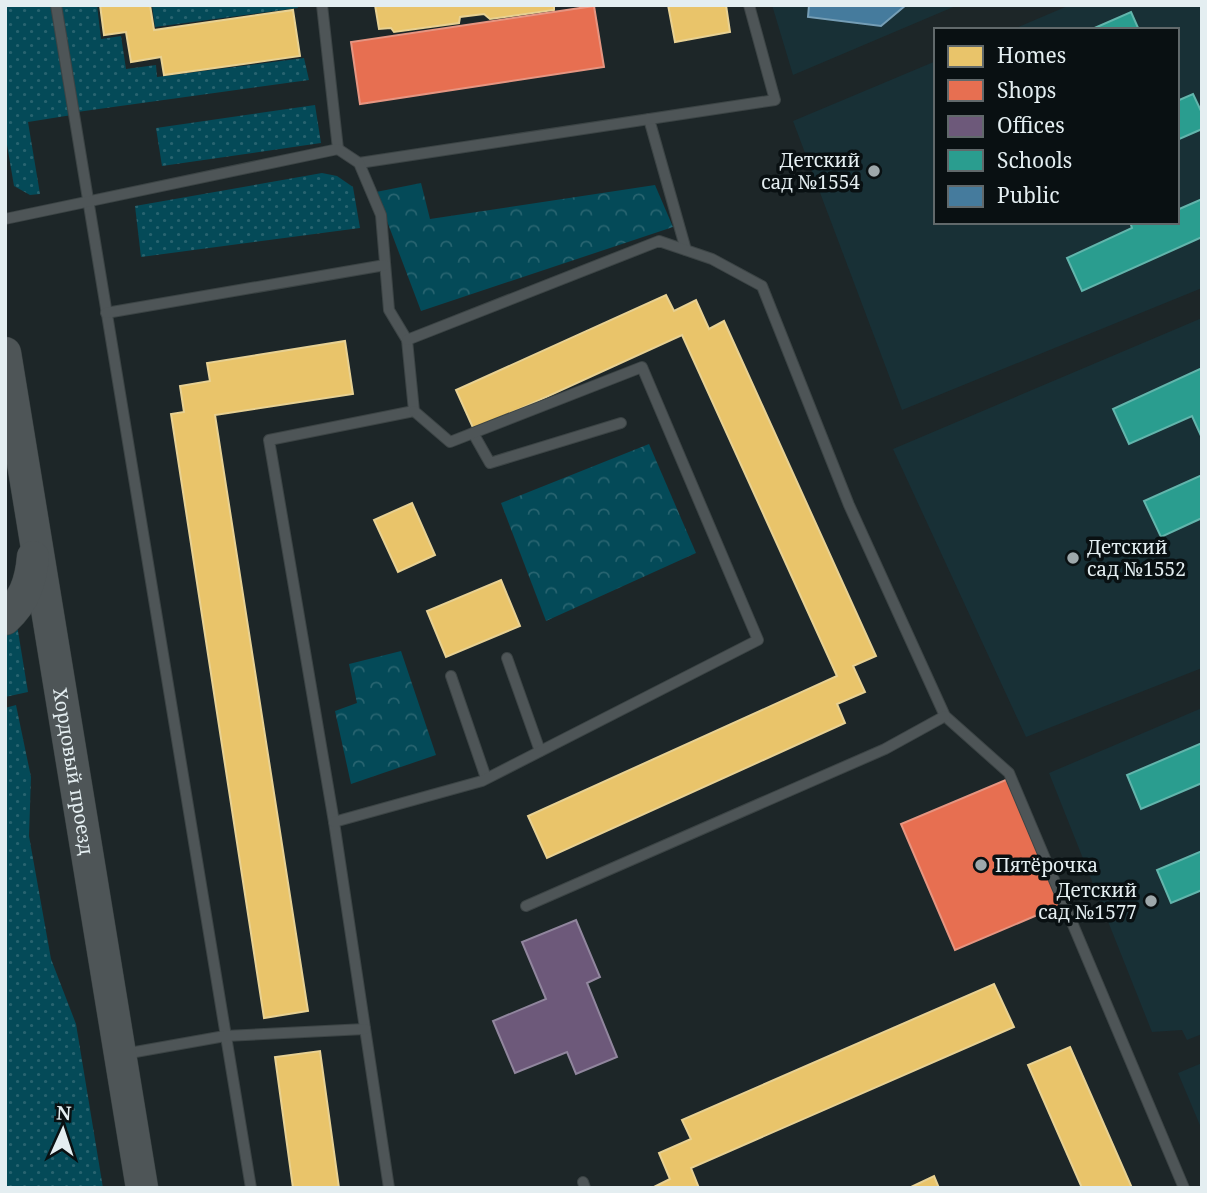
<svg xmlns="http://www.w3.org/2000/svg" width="1207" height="1193" viewBox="0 0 1207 1193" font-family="'Noto Serif',serif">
	<defs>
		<pattern id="grass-dots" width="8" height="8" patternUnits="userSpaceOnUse" patternTransform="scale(1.75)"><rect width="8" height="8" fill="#044a58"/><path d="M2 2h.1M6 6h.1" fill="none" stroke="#286470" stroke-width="1.8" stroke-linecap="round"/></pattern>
		<pattern id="forest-crowns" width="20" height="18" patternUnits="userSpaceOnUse" patternTransform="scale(1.75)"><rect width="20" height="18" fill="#044a58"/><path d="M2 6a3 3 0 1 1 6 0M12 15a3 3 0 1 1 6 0" fill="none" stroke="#286470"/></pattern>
	</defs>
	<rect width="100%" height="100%" fill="#1d2628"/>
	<!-- built -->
	<g fill="#183036">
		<polygon points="772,5 958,5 793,75"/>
		<polygon points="1070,5 1202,5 1202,288 902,410 793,121 936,61 936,222 1177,222 1177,30 1011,30"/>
		<polygon points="1202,318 1202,668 1026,737 893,449"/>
		<polygon points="1202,708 1202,1034 1187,1040 1182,1030 1152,1032 1049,773"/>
		<polygon points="1202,1063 1202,1130 1178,1073"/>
	</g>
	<!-- grass -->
	<g fill="url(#grass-dots)">
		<polygon points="5,5 56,5 72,115 28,122 40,194 30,195 14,186 5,133"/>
		<polygon points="61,5 97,5 101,39 121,36 126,69 156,65 157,77 304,58 309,80 77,112"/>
		<polygon points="152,5 297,5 298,8 155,27"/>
		<polygon points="315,105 321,143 162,166 156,128"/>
		<polygon points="322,173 337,176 353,187 360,228 141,257 135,206"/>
		<polygon points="16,619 28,692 5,697 5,630"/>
		<polygon points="16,705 31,777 29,836 51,959 76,1024 103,1188 5,1188 5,708"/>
	</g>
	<!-- forest -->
	<g fill="url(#forest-crowns)">
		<polygon points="421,183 430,219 655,185 673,227 421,311 376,192"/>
		<polygon points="649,444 696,553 546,621 501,503"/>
		<polygon points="401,651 436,755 351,784 335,711 357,703 349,664"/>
	</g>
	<!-- homes -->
	<g fill="#e9c46a" stroke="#e8d192" stroke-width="2">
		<polygon points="100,5 150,5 154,30 293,10 300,56 164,75 161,57 131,62 126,32 104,35"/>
		<polygon points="375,5 554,5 554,10 490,19 484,14 460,17 459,23 394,32 391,28 379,29"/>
		<polygon points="668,5 726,5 730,32 675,42"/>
		<polygon points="666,295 674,311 696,300 709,329 724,321 876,656 853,666 865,692 837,704 845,723 547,858 528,816 837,676 682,335 474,430 456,390"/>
		<polygon points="345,341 353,394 215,415 308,1011 264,1018 171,414 184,412 180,386 210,381 207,363"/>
		<polygon points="412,503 435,555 398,572 374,520"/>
		<polygon points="501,580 520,626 446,657 427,611"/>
		<polygon points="994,984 1014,1027 691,1168 699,1188 652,1188 670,1179 659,1153 691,1139 682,1120"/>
		<polygon points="1070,1047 1132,1188 1082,1188 1028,1065"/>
		<polygon points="320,1051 339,1188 293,1188 275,1057"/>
		<polygon points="934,1176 939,1188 909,1188"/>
	</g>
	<!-- shops -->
	<g fill="#e76f51" stroke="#e69581" stroke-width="2">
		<polygon points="594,6 604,67 360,104 351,42"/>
		<polygon points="1008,779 1061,905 955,950 901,824"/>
	</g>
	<!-- offices -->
	<polygon fill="#6d597a" stroke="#91869e" stroke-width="2" points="576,920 600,977 587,983 617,1057 576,1074 567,1052 515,1073 493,1021 546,999 522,942"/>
	<!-- schools -->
	<g fill="#2a9d8f" stroke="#62b5ac" stroke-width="2">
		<polygon points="1131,12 1139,30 1090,30"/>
		<polygon points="1193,94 1202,113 1202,129 1177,140 1177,101"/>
		<polygon points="1202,199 1202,237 1082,291 1067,258 1132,228 1130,222 1177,222 1177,210"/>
		<polygon points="1202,368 1202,438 1192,416 1129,444 1113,409"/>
		<polygon points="1202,475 1202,518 1161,537 1144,501"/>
		<polygon points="1202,743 1202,783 1141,809 1127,775"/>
		<polygon points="1202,851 1202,890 1171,903 1157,870"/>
	</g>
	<!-- public -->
	<polygon fill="#457b9d" stroke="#759eb6" stroke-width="2" points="809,5 906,5 881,26 808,17"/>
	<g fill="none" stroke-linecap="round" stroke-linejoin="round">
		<!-- lane casing -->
		<g stroke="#3c4445" stroke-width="12">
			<g id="lane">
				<polyline points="56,5 251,1188"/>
				<polyline points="322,5 338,149"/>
				<polyline points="649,119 686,250"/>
				<polyline points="359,163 775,100 749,5"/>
				<polyline points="5,219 338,149 359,163 381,215 389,310 407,340 414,411 269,440 334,822 389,1188"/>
				<polyline points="106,313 385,265"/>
				<polyline points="407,340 659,241 712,259 762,286 849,505 945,716 1009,773 1184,1188"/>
				<polyline points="473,433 490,463 621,423"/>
				<polyline points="507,658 540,751"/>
				<polyline points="451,676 486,778"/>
				<polyline points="334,822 482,781 758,640 642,367 450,442 414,411"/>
				<polyline points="526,906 885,749 945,716"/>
				<polyline points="124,1054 225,1036 365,1029"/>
				<polyline points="583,1182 585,1188"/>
			</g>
		</g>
		<!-- secondary casing -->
		<g stroke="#3c4445" stroke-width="33">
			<g id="secondary">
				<path id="s1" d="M5,353l137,835"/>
				<path d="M5,619c19,-18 26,-37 28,-62"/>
			</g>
		</g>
		<!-- lane -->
		<use href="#lane" stroke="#4e5557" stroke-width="10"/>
		<!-- secondary -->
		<use href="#secondary" stroke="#4e5557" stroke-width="32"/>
	</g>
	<!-- markers -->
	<g fill="#9ea8ab" stroke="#091012" stroke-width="2.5">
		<circle cx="874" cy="171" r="7"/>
		<circle cx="1073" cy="558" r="7"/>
		<circle cx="981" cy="865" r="7"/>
		<circle cx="1151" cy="901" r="7"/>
	</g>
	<g text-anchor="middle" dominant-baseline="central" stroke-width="7" stroke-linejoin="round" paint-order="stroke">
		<!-- poi labels -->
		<g font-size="19" fill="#e4eef1" stroke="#091012" text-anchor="end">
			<text x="860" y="160">Детский<tspan x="860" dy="22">сад №1554</tspan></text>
			<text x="1087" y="547" text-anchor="start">Детский<tspan x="1087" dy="22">сад №1552</tspan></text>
			<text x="995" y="865" text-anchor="start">Пятёрочка</text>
			<text x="1137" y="890">Детский<tspan x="1137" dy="22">сад №1577</tspan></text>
		</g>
		<!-- street labels -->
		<g font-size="19" fill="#e4eef1" stroke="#091012">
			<text stroke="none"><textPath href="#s1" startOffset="424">Хордовый проезд</textPath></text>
		</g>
	</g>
	<!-- border -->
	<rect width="1207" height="1193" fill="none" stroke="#e4eef1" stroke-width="14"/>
	<!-- legend -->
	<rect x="934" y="28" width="245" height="196" fill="#091012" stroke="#61696b" stroke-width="2"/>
	<rect x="948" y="46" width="35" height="21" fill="#e9c46a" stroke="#61696b" stroke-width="2"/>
	<text x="997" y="63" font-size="21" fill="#e4eef1">Homes</text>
	<rect x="948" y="80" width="35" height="21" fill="#e76f51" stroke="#61696b" stroke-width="2"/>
	<text x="997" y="98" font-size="21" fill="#e4eef1">Shops</text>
	<rect x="948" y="116" width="35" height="21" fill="#6d597a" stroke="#61696b" stroke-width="2"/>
	<text x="997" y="133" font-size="21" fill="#e4eef1">Offices</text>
	<rect x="948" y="150" width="35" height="21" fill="#2a9d8f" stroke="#61696b" stroke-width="2"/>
	<text x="997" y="168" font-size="21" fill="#e4eef1">Schools</text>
	<rect x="948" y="186" width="35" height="21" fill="#457b9d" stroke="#61696b" stroke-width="2"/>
	<text x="997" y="203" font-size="21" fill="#e4eef1">Public</text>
	<!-- north arrow -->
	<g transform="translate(63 1130) rotate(3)" stroke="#091012" stroke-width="5" paint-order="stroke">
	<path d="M0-5L12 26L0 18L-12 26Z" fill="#e4eef1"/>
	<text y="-10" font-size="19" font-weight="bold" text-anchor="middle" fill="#e4eef1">N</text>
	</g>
</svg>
